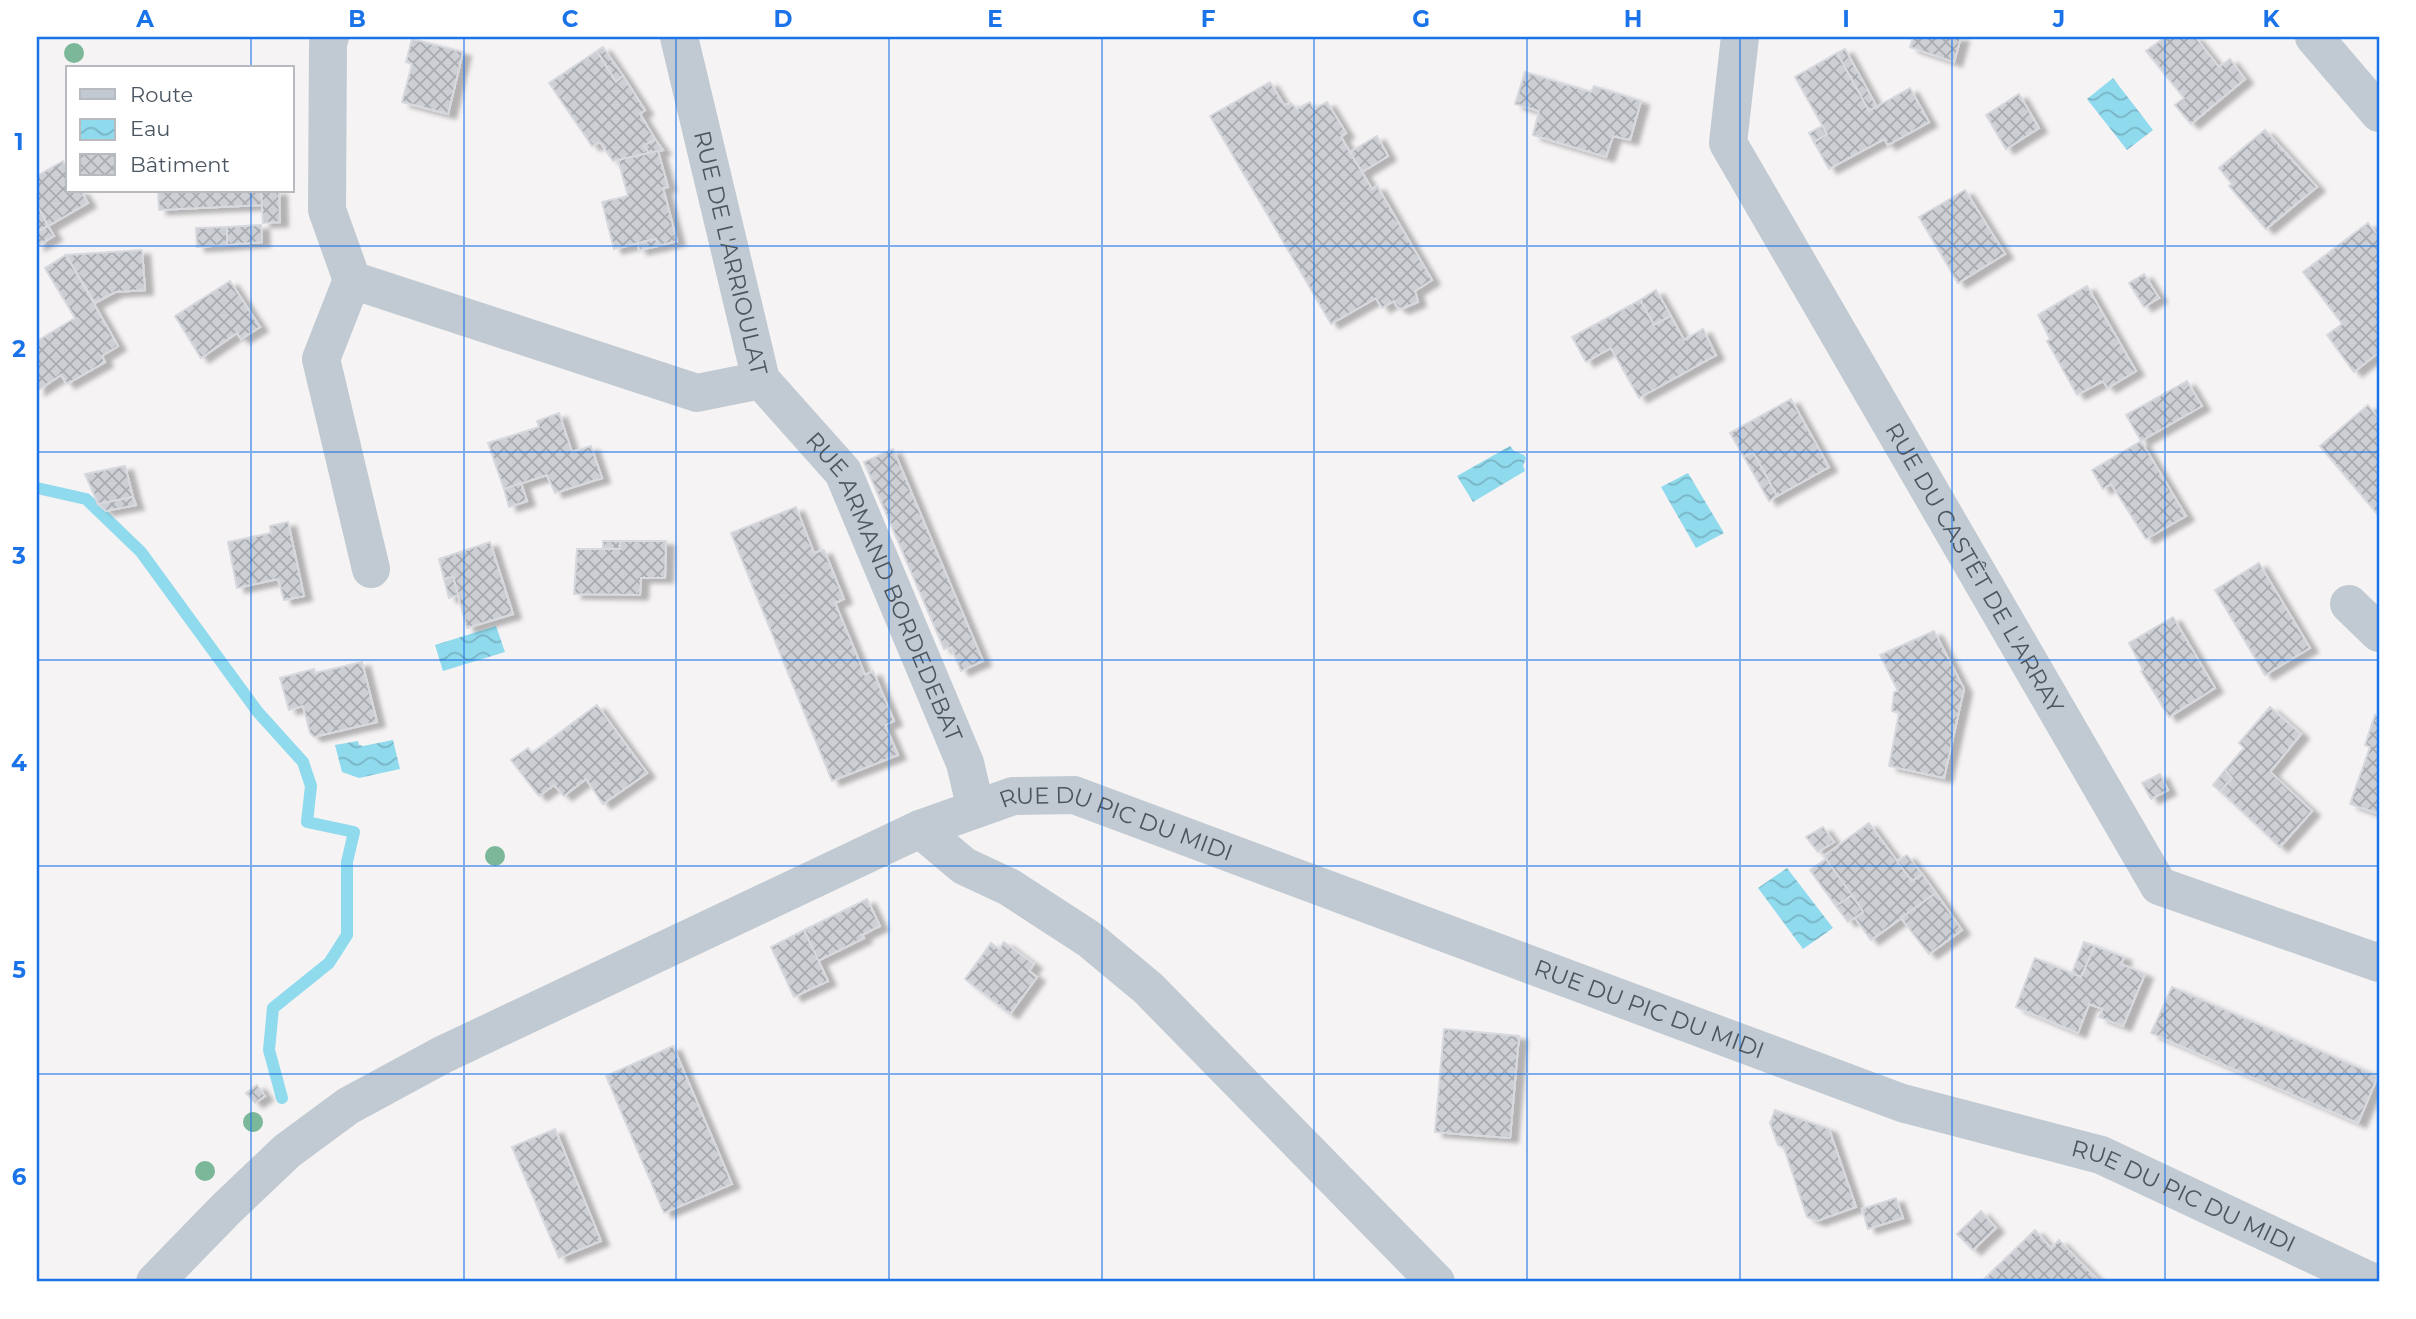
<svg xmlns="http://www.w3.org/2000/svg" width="2416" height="1319" viewBox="0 0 2416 1319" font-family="Montserrat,sans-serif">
	<defs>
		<pattern id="water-waves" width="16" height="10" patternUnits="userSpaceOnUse" patternTransform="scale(1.75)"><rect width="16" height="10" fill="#90daee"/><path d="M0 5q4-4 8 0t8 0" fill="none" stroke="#78b4c4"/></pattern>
		<pattern id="building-cross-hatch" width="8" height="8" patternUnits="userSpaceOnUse" patternTransform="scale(1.75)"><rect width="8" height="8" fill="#cdcfd5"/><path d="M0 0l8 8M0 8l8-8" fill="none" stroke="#a8abb0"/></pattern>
		<filter id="shadow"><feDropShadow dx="8" dy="4.5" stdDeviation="2" flood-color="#0004"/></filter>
	</defs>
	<rect width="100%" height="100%" fill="#f5f3f3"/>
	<!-- water -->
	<g fill="url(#water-waves)">
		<polygon points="2113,78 2153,130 2127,150 2087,99"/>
		<polygon points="1510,446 1514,451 1524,455 1526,458 1523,466 1525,471 1473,502 1457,476"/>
		<polygon points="1688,473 1724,533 1696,548 1661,487"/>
		<polygon points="496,626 505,652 443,671 435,645"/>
		<polygon points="393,740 400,769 359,778 342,772 335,745 358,741 359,745 363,746"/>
		<polygon points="1787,868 1833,928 1803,949 1758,888"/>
	</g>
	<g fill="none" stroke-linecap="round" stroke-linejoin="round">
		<!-- stream -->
		<polyline stroke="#90daee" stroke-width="12" points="37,488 86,499 141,552 257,711 303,762 311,786 307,822 354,832 347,862 347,935 329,963 273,1008 269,1050 282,1098"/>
	</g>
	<!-- building -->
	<g fill="url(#building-cross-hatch)" stroke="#d7d9de" stroke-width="2" filter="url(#shadow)">
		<polygon points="1913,37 1961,37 1954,62 1910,47"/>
		<polygon points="2165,37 2195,37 2219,67 2230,59 2245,79 2191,124 2175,105 2184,98 2146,51"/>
		<polygon points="412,39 463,52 448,114 402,102 412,64 406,62"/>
		<polygon points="603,47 623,76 616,82 597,51"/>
		<polygon points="1845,49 1877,107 1869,111 1837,53"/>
		<polygon points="597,51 616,82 623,76 645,110 640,114 655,139 644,146 649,153 613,161 600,142 592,146 549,83"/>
		<polygon points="1837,53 1869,111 1910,88 1929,122 1888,145 1884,139 1829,169 1814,142 1827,134 1795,77"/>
		<polygon points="1525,72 1591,92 1594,86 1641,101 1630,140 1613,136 1606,157 1533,135 1539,111 1515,104"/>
		<polygon points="1270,82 1284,105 1291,103 1297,109 1310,102 1314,109 1327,102 1346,133 1341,137 1372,189 1377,186 1432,280 1415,291 1418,302 1402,309 1397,307 1394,301 1382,308 1376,298 1331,324 1210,116"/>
		<polygon points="2019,94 2039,128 2006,149 1986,115"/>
		<polygon points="1822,126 1827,134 1814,142 1809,133"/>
		<polygon points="2265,130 2317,187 2266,229 2229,186 2232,184 2219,168"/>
		<polygon points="1377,136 1388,156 1362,172 1350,152"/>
		<polygon points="655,139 663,150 649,153 644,146"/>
		<polygon points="658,151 668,187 663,188 677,241 658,246 656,239 614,249 602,202 628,196 618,160"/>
		<polygon points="63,161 68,169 68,191 81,191 88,203 48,226 37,205 37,176"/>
		<polygon points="1965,190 2005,254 1958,283 1919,217"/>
		<polygon points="158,191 261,191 262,205 159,210"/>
		<polygon points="261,191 279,191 280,222 263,223"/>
		<polygon points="37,205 48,226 37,232"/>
		<polygon points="2368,223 2379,237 2379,352 2354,372 2327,335 2342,324 2303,272"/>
		<polygon points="261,225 262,242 227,245 227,227"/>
		<polygon points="48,226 54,236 37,246 37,232"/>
		<polygon points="227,227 227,245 197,247 196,228"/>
		<polygon points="656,239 658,246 639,250 638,243"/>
		<polygon points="142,250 145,290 115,292 95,303 66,255"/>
		<polygon points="66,255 118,346 102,356 105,362 67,384 61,375 37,391 37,341 75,318 45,268"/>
		<polygon points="2144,274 2159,298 2144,307 2129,283"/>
		<polygon points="230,281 260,327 241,339 237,333 201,358 175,316"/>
		<polygon points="2087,286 2136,371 2108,388 2103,381 2077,395 2047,341 2050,339 2038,315"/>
		<polygon points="1656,290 1671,316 1654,325 1640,300"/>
		<polygon points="1640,300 1654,325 1671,316 1684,340 1703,329 1716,355 1639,398 1611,348 1586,362 1572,337"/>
		<polygon points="2187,381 2202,406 2141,441 2126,415"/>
		<polygon points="1791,399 1829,467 1777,496 1753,452 1744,457 1730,433"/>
		<polygon points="2368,405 2379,419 2379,516 2320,446"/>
		<polygon points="559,413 572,452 591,446 602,478 555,493 547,475 504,489 488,443 539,427 537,421"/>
		<polygon points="2141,441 2186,516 2146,539 2111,484 2103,489 2092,470"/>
		<polygon points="893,449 983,661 961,671 951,647 944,649 864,462"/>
		<polygon points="1753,452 1777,496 1769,501 1744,457"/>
		<polygon points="125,466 133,497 98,504 85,474"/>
		<polygon points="521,483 527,501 509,507 504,489"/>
		<polygon points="133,497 136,505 106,511 98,504"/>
		<polygon points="796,507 814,553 824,550 844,599 835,603 865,675 873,671 894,721 885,725 898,755 832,781 731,533"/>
		<polygon points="288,522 304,596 284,600 278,579 237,588 228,542 271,533 270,526"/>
		<polygon points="603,541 620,541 620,549 603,548"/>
		<polygon points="620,541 666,541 665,578 641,578 640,595 574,594 577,549 620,549"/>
		<polygon points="490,542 513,614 467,628 453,577 444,579 439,559"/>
		<polygon points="2259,563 2310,648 2265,675 2215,590"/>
		<polygon points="453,577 458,595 449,598 444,579"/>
		<polygon points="2173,617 2215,688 2169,717 2141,671 2143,670 2129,643"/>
		<polygon points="1934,631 1964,689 1944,778 1889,766 1899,713 1892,711 1894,692 1898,691 1880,655"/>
		<polygon points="362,662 377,722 314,737 310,733 303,706 289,710 280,678 314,669 315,673"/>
		<polygon points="597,705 647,773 603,804 586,779 564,796 554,785 539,796 511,760 528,748 532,753"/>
		<polygon points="2270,707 2301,734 2270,772 2312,811 2280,847 2220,791 2232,778 2225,770 2244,748 2239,743"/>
		<polygon points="2375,715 2379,717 2379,814 2350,804 2370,747 2365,745"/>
		<polygon points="2225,770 2232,778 2220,791 2213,785"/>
		<polygon points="2160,774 2168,790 2151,799 2142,783"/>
		<polygon points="1869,823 1912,881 1922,874 1936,893 1871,940 1855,918 1863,912 1824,856"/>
		<polygon points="1823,827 1834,842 1818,852 1806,837"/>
		<polygon points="1907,855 1922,874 1912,881 1897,861"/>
		<polygon points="1826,859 1852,895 1836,906 1810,870"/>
		<polygon points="1936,893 1962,930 1929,954 1901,918"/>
		<polygon points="1852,895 1863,912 1848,922 1836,906"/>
		<polygon points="867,899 880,926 862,935 864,938 818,961 804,930"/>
		<polygon points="804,930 828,981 794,997 771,947"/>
		<polygon points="1004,942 1034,964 1029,971 1037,977 1010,1014 965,979 991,943 999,949"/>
		<polygon points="2084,942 2095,946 2081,977 2072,973"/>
		<polygon points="2095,946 2124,957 2121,964 2145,974 2123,1026 2099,1017 2103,1009 2089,1004 2078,1033 2016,1007 2035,958 2081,977"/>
		<polygon points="2172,987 2378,1076 2358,1123 2151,1033"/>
		<polygon points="1444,1029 1519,1036 1510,1138 1435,1132"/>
		<polygon points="673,1046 732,1184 664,1213 606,1076"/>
		<polygon points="257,1085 265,1096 255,1103 246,1093"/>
		<polygon points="1775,1110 1829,1129 1856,1207 1817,1221 1807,1217 1784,1148 1778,1145 1770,1123"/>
		<polygon points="555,1129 601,1241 559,1258 512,1147"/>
		<polygon points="1896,1198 1903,1218 1868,1229 1862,1209"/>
		<polygon points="1981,1211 1996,1228 1973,1250 1957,1234"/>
		<polygon points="2035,1230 2051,1248 2059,1240 2100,1282 1986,1282 1983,1280"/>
	</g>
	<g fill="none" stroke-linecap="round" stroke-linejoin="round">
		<!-- minor -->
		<g stroke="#c1cad2" stroke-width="38">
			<polyline points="330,37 328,43 327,210 352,280 697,393 761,380"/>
			<path id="s1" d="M679,37l82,343 82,92 122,291 11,46"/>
			<path id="s2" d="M1740,37l-12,106 431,743 220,77"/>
			<polyline points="2314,37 2379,113"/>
			<polyline points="352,280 321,359 371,569"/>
			<polyline points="2349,604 2379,633"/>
			<polyline points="920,829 964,866 1009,887 1089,939 1148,988 1436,1282"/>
			<path id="s3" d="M155,1282l71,-73 61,-58 61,-45 94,-51 478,-226 93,-33 61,-1 828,308 199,52 271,127"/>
		</g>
	</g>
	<!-- trees -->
	<g fill="#7bb799">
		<circle cx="74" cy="53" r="10"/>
		<circle cx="495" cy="856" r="10"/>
		<circle cx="253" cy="1122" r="10"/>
		<circle cx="205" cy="1171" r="10"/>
	</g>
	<!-- grid -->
	<path fill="none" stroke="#1a73e8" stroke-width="2" stroke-opacity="0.55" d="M251,37v31M464,37v1245M676,37v1245M889,37v1245M1102,37v1245M1314,37v1245M1527,37v1245M1740,37v1245M1952,37v1245M2165,37v1245M251,191v1091M37,246h2342M37,452h2342M37,660h2342M37,866h2342M37,1074h2342"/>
	<g text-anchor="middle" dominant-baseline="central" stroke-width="5" stroke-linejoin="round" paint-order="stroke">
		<!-- street labels -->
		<g font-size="23" fill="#4a5661" stroke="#fff">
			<text stroke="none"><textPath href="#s1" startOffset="222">RUE DE L'ARRIOULAT</textPath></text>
			<text stroke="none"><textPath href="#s2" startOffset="598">RUE DU CASTÊT DE L'ARRAY</textPath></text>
			<text stroke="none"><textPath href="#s1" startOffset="597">RUE ARMAND BORDEDEBAT</textPath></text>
			<text stroke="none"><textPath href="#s3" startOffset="1104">RUE DU PIC DU MIDI</textPath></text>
			<text stroke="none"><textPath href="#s3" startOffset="1671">RUE DU PIC DU MIDI</textPath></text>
			<text stroke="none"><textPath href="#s3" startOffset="2238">RUE DU PIC DU MIDI</textPath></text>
		</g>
	</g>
	<!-- border -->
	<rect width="2416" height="1319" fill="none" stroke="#ffffff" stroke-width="77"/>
	<!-- legend -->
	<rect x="66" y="66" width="228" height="126" fill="#ffffff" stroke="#b7bbc0" stroke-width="2"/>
	<rect x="80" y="89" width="35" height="10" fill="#c1cad2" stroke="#b7bbc0" stroke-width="2"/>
	<text x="130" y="102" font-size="21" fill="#4a5661">Route</text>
	<rect x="80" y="119" width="35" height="21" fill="url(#water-waves)" stroke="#b7bbc0" stroke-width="2"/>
	<text x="130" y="136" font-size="21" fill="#4a5661">Eau</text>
	<rect x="80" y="154" width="35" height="21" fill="url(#building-cross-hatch)" stroke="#b7bbc0" stroke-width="2"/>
	<text x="130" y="172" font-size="21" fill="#4a5661">Bâtiment</text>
	<rect x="38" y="38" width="2340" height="1242" fill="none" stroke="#1a73e8" stroke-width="2.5"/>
	<g font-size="23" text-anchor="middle" font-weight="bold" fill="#1a73e8">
		<text x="145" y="27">A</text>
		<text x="357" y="27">B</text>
		<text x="570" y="27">C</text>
		<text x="783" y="27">D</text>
		<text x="995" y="27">E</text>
		<text x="1208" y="27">F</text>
		<text x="1421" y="27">G</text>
		<text x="1633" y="27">H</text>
		<text x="1846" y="27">I</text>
		<text x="2059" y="27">J</text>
		<text x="2271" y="27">K</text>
		<text x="19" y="150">1</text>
		<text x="19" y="357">2</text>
		<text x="19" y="564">3</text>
		<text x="19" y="771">4</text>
		<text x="19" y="978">5</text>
		<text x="19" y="1185">6</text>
	</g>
</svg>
